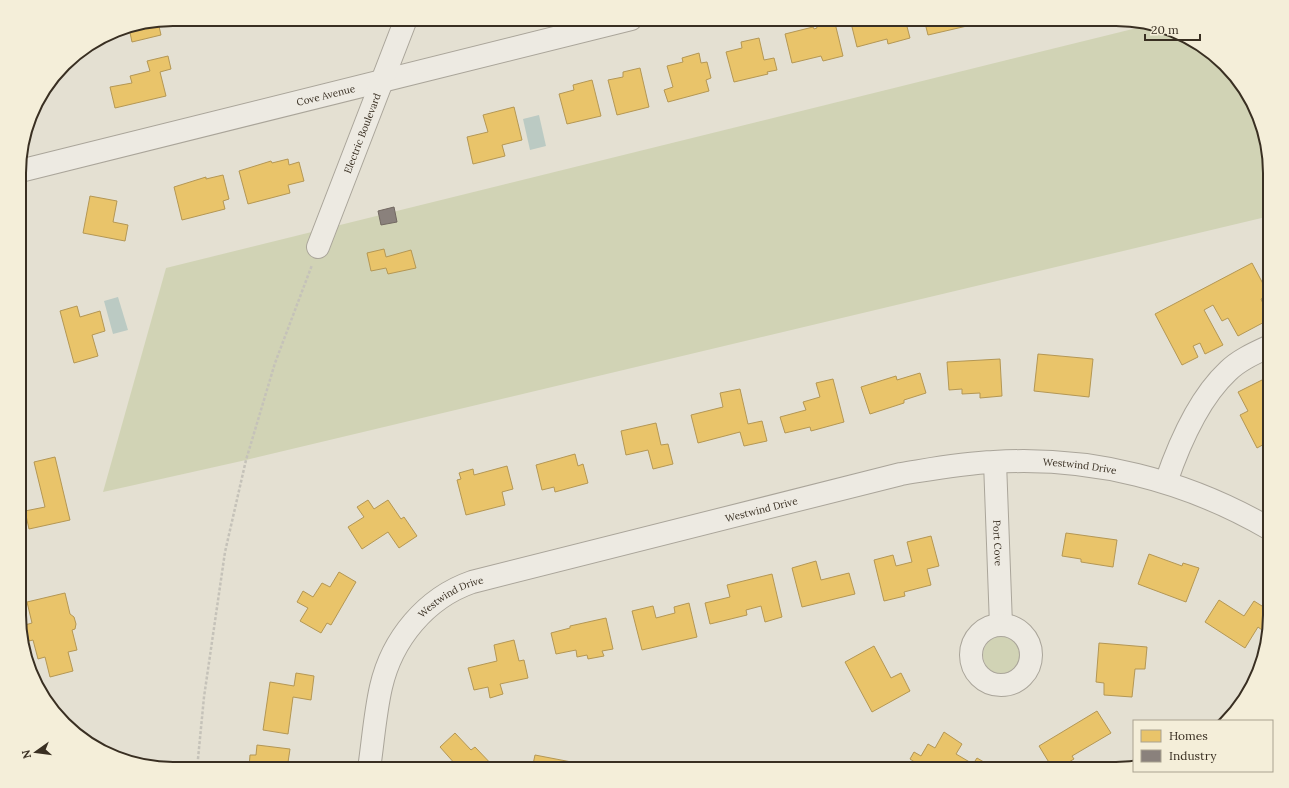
<svg xmlns="http://www.w3.org/2000/svg" width="1289" height="788" viewBox="0 0 1289 788" font-family="Lora,serif">
	<rect width="100%" height="100%" fill="#e4e0d2"/>
	<!-- green -->
	<g fill="#d1d3b5">
		<polygon points="1153,24 1201,45 1249,96 1270,163 1270,216 246,460 103,492 166,268"/>
		<circle cx="1002" cy="655" r="19"/>
	</g>
	<!-- water -->
	<g fill="#bbcac3">
		<polygon points="539,115 546,146 530,150 523,119"/>
		<polygon points="118,297 128,330 113,334 104,301"/>
	</g>
	<!-- homes -->
	<g fill="#e9c46a" stroke="#b49754">
		<polygon points="834,19 843,56 823,61 821,56 792,63 785,34 813,27 814,29 817,28 816,24"/>
		<polygon points="850,19 905,19 910,38 888,44 887,39 857,47"/>
		<polygon points="924,19 965,19 967,26 928,35"/>
		<polygon points="158,22 161,35 132,42 129,28"/>
		<polygon points="759,38 764,60 774,58 777,70 767,72 768,74 734,82 726,52 742,48 741,42"/>
		<polygon points="699,53 701,63 707,62 711,78 706,80 709,91 668,102 664,90 673,87 667,66 683,62 682,58"/>
		<polygon points="168,56 171,69 160,72 166,96 115,108 110,87 132,83 130,76 150,71 147,61"/>
		<polygon points="640,68 649,107 617,115 608,80 623,77 623,72"/>
		<polygon points="592,80 601,116 567,124 559,94 574,90 573,85"/>
		<polygon points="514,107 522,140 502,145 505,156 473,164 467,137 488,132 483,115"/>
		<polygon points="288,159 289,165 299,162 304,181 288,185 290,193 248,204 239,171 271,161 272,163"/>
		<polygon points="223,175 229,199 223,201 225,209 182,220 174,187 206,177 206,179"/>
		<polygon points="90,196 117,201 113,222 128,225 125,241 83,233"/>
		<polygon points="384,249 386,257 411,250 416,268 388,274 386,268 371,271 367,253"/>
		<polygon points="1252,263 1269,295 1261,299 1270,319 1238,336 1228,318 1222,321 1213,305 1204,310 1223,345 1205,354 1200,343 1193,346 1198,357 1182,365 1155,314"/>
		<polygon points="77,306 80,317 100,311 105,331 92,335 98,356 74,363 60,311"/>
		<polygon points="1038,354 1093,359 1089,397 1034,391"/>
		<polygon points="1000,359 1002,396 980,398 980,393 962,394 962,389 949,390 947,362"/>
		<polygon points="920,373 926,393 904,400 904,403 870,414 861,387 896,376 897,380"/>
		<polygon points="1270,376 1270,441 1257,448 1240,415 1248,411 1238,392"/>
		<polygon points="833,379 844,422 811,431 810,427 785,433 780,417 806,410 803,402 820,397 816,383"/>
		<polygon points="740,389 748,424 762,421 767,441 744,446 740,432 698,443 691,415 723,407 720,393"/>
		<polygon points="656,423 661,445 668,444 673,464 653,469 648,450 626,455 621,431"/>
		<polygon points="575,454 578,466 583,464 588,483 555,492 554,487 542,490 536,465"/>
		<polygon points="55,457 70,520 29,529 25,511 45,507 34,462"/>
		<polygon points="507,466 513,489 502,492 505,505 466,515 457,480 461,479 459,473 473,469 474,475"/>
		<polygon points="368,500 374,509 388,500 401,519 404,517 417,536 399,548 388,532 362,549 348,527 364,517 357,507"/>
		<polygon points="1066,533 1117,540 1113,567 1081,562 1081,559 1062,556"/>
		<polygon points="931,536 939,566 927,569 931,585 904,592 905,596 884,601 874,560 893,555 896,566 912,562 907,542"/>
		<polygon points="1149,554 1182,566 1183,563 1199,568 1186,602 1138,584"/>
		<polygon points="816,561 821,580 849,573 855,594 802,607 792,568"/>
		<polygon points="339,572 356,582 331,625 327,623 321,633 300,621 308,608 297,602 303,591 313,597 322,583 330,587"/>
		<polygon points="772,574 782,617 765,622 761,606 746,610 747,615 710,624 705,603 730,597 727,585"/>
		<polygon points="65,593 70,614 74,617 76,624 75,629 72,630 77,650 68,652 73,671 50,677 45,657 38,659 33,640 29,641 25,625 32,623 27,602"/>
		<polygon points="1219,600 1244,616 1254,601 1270,611 1270,618 1262,630 1258,627 1245,648 1205,622"/>
		<polygon points="689,603 697,637 642,650 632,611 653,606 656,618 675,613 674,607"/>
		<polygon points="606,618 613,649 602,651 604,656 588,659 587,655 577,657 576,650 556,654 551,633 570,628 570,626"/>
		<polygon points="514,640 519,661 524,660 528,678 500,684 503,694 490,698 488,687 474,690 468,668 497,661 494,645"/>
		<polygon points="1099,643 1147,647 1145,669 1135,669 1132,697 1104,695 1104,683 1096,682"/>
		<polygon points="874,646 891,678 901,673 910,691 872,712 845,662"/>
		<polygon points="296,673 314,676 311,700 293,697 288,734 263,730 270,682 294,686"/>
		<polygon points="1097,711 1111,733 1072,756 1074,759 1057,769 1053,769 1039,746"/>
		<polygon points="944,732 962,744 956,754 973,764 977,758 989,765 987,769 925,769 910,759 914,752 921,756 928,744 935,748"/>
		<polygon points="455,733 471,750 475,747 496,769 455,769 454,767 456,765 440,747"/>
		<polygon points="257,745 290,749 287,769 242,769 242,767 249,768 250,755 256,755"/>
		<polygon points="535,755 587,765 587,769 532,769"/>
	</g>
	<!-- industry -->
	<polygon fill="#8a817c" stroke="#726861" points="394,207 397,222 381,225 378,211"/>
	<g fill="none" stroke-linecap="round" stroke-linejoin="round">
		<!-- street casing -->
		<g stroke="#aaa59a" stroke-width="24">
			<g id="street">
				<path id="s1" d="M20,171l611,-152"/>
				<path id="s2" d="M318,247l88,-228"/>
				<path id="s3" d="M995,462l6,163"/>
				<path d="M1166,482c13,-38 32,-83 62,-111 11,-11 27,-18 42,-25"/>
				<circle cx="1001" cy="655" r="30"/>
				<path id="s4" d="M369,769c4,-27 6,-56 12,-82 11,-48 45,-89 91,-105l429,-108c31,-5 61,-11 93,-12 97,-6 192,18 276,67"/>
			</g>
		</g>
		<!-- path -->
		<polyline stroke="#c5c2b9" stroke-width="2.5" stroke-dasharray="3 2" stroke-linecap="butt" points="197,769 204,697 225,552 246,460 275,363 312,265"/>
		<!-- street -->
		<use href="#street" stroke="#edeae2" stroke-width="22"/>
	</g>
	<g text-anchor="middle" dominant-baseline="central" stroke-width="4" stroke-linejoin="round" paint-order="stroke">
		<!-- street labels -->
		<g font-size="10" fill="#392f22" stroke="#f4eed9">
			<text stroke="none"><textPath href="#s1" startOffset="315">Cove Avenue</textPath></text>
			<text stroke="none"><textPath href="#s2" startOffset="122">Electric Boulevard</textPath></text>
			<text stroke="none"><textPath href="#s4" startOffset="850">Westwind Drive</textPath></text>
			<text stroke="none"><textPath href="#s4" startOffset="526">Westwind Drive</textPath></text>
			<text stroke="none"><textPath href="#s3" startOffset="81">Port Cove</textPath></text>
			<text stroke="none"><textPath href="#s4" startOffset="202">Westwind Drive</textPath></text>
		</g>
	</g>
	<!-- crop -->
	<path d="M0 0H1289V788H0ZM173 26H1116A147 147 0 0 1 1263 173V615A147 147 0 0 1 1116 762H173A147 147 0 0 1 26 615V173A147 147 0 0 1 173 26Z" fill="#f4eed9" fill-rule="evenodd"/>
	<path fill="none" stroke="#392f22" stroke-width="2" d="M173 26H1116A147 147 0 0 1 1263 173V615A147 147 0 0 1 1116 762H173A147 147 0 0 1 26 615V173A147 147 0 0 1 173 26Z"/>
	<!-- legend -->
	<rect x="1133" y="720" width="140" height="52" fill="#f4eed9" stroke="#a9a290"/>
	<rect x="1141" y="730" width="20" height="12" fill="#e9c46a" stroke="#a9a290"/>
	<text x="1169" y="740" font-size="12" fill="#392f22">Homes</text>
	<rect x="1141" y="750" width="20" height="12" fill="#8a817c" stroke="#a9a290"/>
	<text x="1169" y="760" font-size="12" fill="#392f22">Industry</text>
	<!-- north arrow -->
	<g transform="translate(36 752) rotate(256)" stroke="#f4eed9" stroke-width="3" paint-order="stroke">
	<path d="M0-3L7 15L0 10L-7 15Z" fill="#392f22"/>
	<text y="-6" font-size="11" font-weight="bold" text-anchor="middle" fill="#392f22">N</text>
	</g>
	<!-- scale -->
	<path d="M1145 34v6h55v-6" fill="none" stroke="#392f22" stroke-width="2"/>
	<text x="1151" y="34" font-size="12" fill="#392f22" stroke="#f4eed9" stroke-width="3" paint-order="stroke">20 m</text>
</svg>
